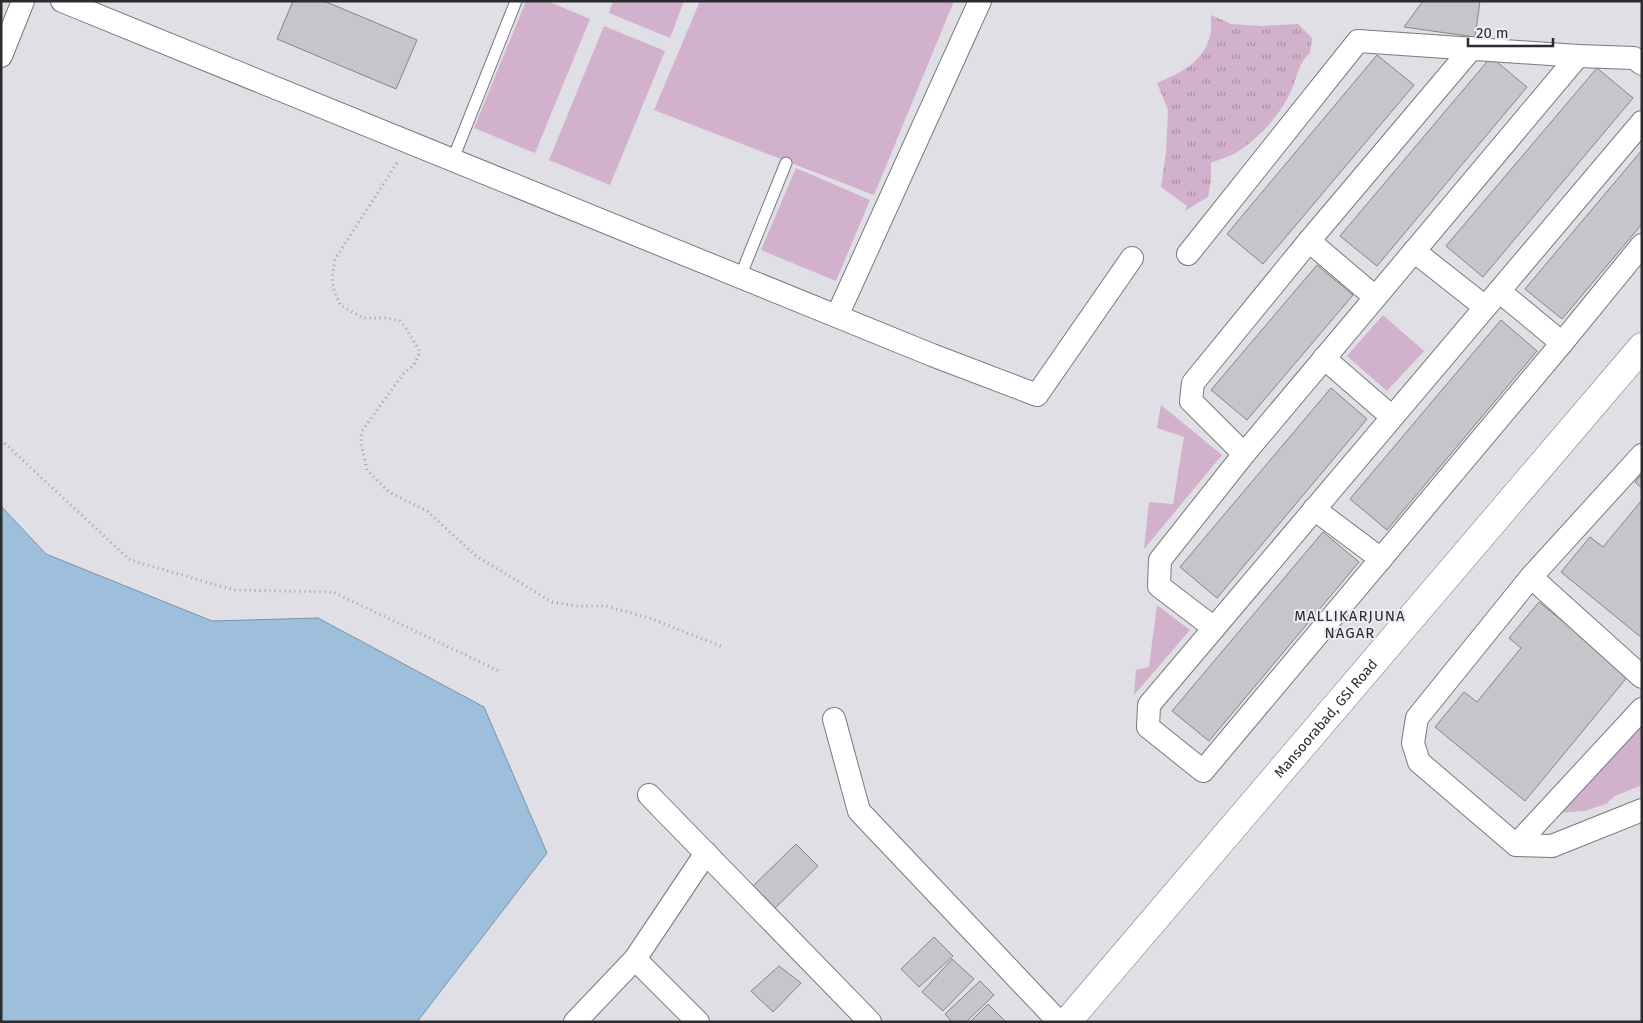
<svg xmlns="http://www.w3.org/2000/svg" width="1643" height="1023" viewBox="0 0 1643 1023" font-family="'Fira Sans',sans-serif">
	<defs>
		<pattern id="park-tufts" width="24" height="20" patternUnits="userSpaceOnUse" patternTransform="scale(1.25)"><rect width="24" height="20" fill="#d1b1cb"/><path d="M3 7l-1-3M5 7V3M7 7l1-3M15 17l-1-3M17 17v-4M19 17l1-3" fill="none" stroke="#aa90a5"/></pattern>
	</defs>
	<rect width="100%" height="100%" fill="#dfdfe5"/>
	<!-- grass -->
	<g fill="#d1b1cb">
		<polygon points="526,1 547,1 590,19 535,153 474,128"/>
		<polygon points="613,1 684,1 670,38 609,13"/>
		<polygon points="700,1 954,1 874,195 654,110"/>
		<polygon points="604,26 665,51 610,185 549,160"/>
		<polygon points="796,168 870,200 836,281 761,250"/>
		<polygon points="1383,315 1424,351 1387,391 1347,356"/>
		<polygon points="1161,405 1222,455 1144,549 1149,502 1173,504 1184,437 1157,428"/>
		<polygon points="1157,605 1190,630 1134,695 1136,670 1149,667"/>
		<polygon points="1642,701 1642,785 1615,796 1606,804 1584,811 1554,813"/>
	</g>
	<!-- park -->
	<path fill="url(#park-tufts)" d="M1211,15l20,9 30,2 37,-2 14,14 -2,15c-11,9 -12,21 -17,33 -10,26 -31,49 -54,65 -8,5 -19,8 -28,12v17l-3,17 -23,14 2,-5 -26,-19 5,-34 2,-43 -11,-27c21,-9 45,-20 52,-44 3,-7 2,-17 2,-24z"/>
	<!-- water -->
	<polygon fill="#9ebfdc" stroke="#7c93a8" points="1,506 46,554 212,621 318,618 484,707 547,853 417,1022 1,1022"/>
	<!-- building -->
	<g fill="#c7c4ca" stroke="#868489">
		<polygon points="293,1 324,1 417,40 396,89 277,39"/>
		<polygon points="1423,1 1480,1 1475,37 1404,27"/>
		<polygon points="1377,55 1414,85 1263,264 1227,234"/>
		<polygon points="1491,57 1527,87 1377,266 1340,236"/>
		<polygon points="1597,68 1633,98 1483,277 1446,246"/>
		<polygon points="1642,150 1642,224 1562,319 1525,289"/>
		<polygon points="1317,265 1353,295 1247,420 1211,390"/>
		<polygon points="1501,320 1537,351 1387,530 1350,499"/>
		<polygon points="1331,388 1367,419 1217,598 1180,567"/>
		<polygon points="1642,474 1642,488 1635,482"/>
		<polygon points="1642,500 1642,638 1561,572 1590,537 1603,547"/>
		<polygon points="1323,532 1359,562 1209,741 1172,711"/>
		<polygon points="1539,602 1629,675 1525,801 1435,727 1464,692 1477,702 1521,648 1509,638"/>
		<polygon points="796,844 818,866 771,912 749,890"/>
		<polygon points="934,937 953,956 919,987 901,969"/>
		<polygon points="952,959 974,979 943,1011 922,992"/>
		<polygon points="779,966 801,983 773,1012 751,991"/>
		<polygon points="980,981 994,995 966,1022 952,1022 945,1014"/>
		<polygon points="988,1004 1006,1022 970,1022"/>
	</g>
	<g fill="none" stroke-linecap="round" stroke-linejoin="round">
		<!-- lane casing -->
		<g stroke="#79797e" stroke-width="13">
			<g id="lane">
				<polyline points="453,159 516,1"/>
				<polyline points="740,277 786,163"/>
			</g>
		</g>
		<!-- street casing -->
		<g stroke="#79797e" stroke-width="24">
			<g id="street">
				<polyline points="62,1 932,355 1037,395 1132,258"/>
				<polyline points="1472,48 1309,241 1193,383 1191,401 1244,454 1578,56"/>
				<polyline points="1,56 23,1"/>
				<polyline points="1642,122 1149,705 1148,727 1203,771 1562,343 1642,245"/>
				<polyline points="1309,241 1375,297"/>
				<polyline points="1414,251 1485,307"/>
				<polyline points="1188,254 1358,41 1578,56 1634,58 1642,64"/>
				<polyline points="1499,291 1562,343"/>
				<polyline points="837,316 980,1"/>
				<polyline points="1324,358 1392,417"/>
				<polyline points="1642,455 1531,577 1417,718 1413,743 1419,762 1516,845 1552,846 1642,810"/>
				<polyline points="1314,509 1381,559"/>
				<polyline points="1531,577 1642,677"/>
				<polyline points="1214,628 1159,586 1160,560 1244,454"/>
				<polyline points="834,719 859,811 1059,1022"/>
				<polyline points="649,795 870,1022"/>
				<polyline points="1516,845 1642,709"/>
				<polyline points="635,959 698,1022"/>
				<polyline points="575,1022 635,959 706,853"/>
			</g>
		</g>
		<!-- secondary casing -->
		<g stroke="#79797e" stroke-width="29">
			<g id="secondary">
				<path id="s1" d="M1067,1022l575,-675"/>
			</g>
		</g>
		<!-- path -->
		<g stroke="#a0a0a5" stroke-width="3" stroke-dasharray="1 4" stroke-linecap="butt">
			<polyline points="397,163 335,259 332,278 334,291 340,305 363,318 387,318 400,321 406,328 420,352 414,365 403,374 362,431 361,443 367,470 389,492 427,511 476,556 552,602 575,606 606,606 649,618 723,647"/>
			<polyline points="1,440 130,560 234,590 333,592 499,671"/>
		</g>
		<!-- lane -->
		<use href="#lane" stroke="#fff" stroke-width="11"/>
		<!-- street -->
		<use href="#street" stroke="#fff" stroke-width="22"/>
		<!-- secondary -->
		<use href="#secondary" stroke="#fff" stroke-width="28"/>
	</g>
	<g text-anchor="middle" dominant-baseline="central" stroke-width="4" stroke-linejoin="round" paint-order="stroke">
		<!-- street labels -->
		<g font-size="14" fill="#2c2b2e" stroke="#ececf2">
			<text stroke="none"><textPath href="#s1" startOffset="399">Mansoorabad, GSI Road</textPath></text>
		</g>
		<!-- neighbourhood labels -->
		<g font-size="15" letter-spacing="1" fill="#2c2b2e" stroke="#ececf2">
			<text x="1350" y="616">MALLIKARJUNA<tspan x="1350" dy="17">NAGAR</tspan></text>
		</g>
	</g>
	<!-- border -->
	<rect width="1643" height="1023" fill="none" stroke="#2c2b2e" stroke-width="5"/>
	<!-- scale -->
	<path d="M1468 38v8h85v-8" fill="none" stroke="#2c2b2e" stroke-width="2.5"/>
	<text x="1476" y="38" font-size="15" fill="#2c2b2e" stroke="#ececf2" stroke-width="4" paint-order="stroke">20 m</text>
</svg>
